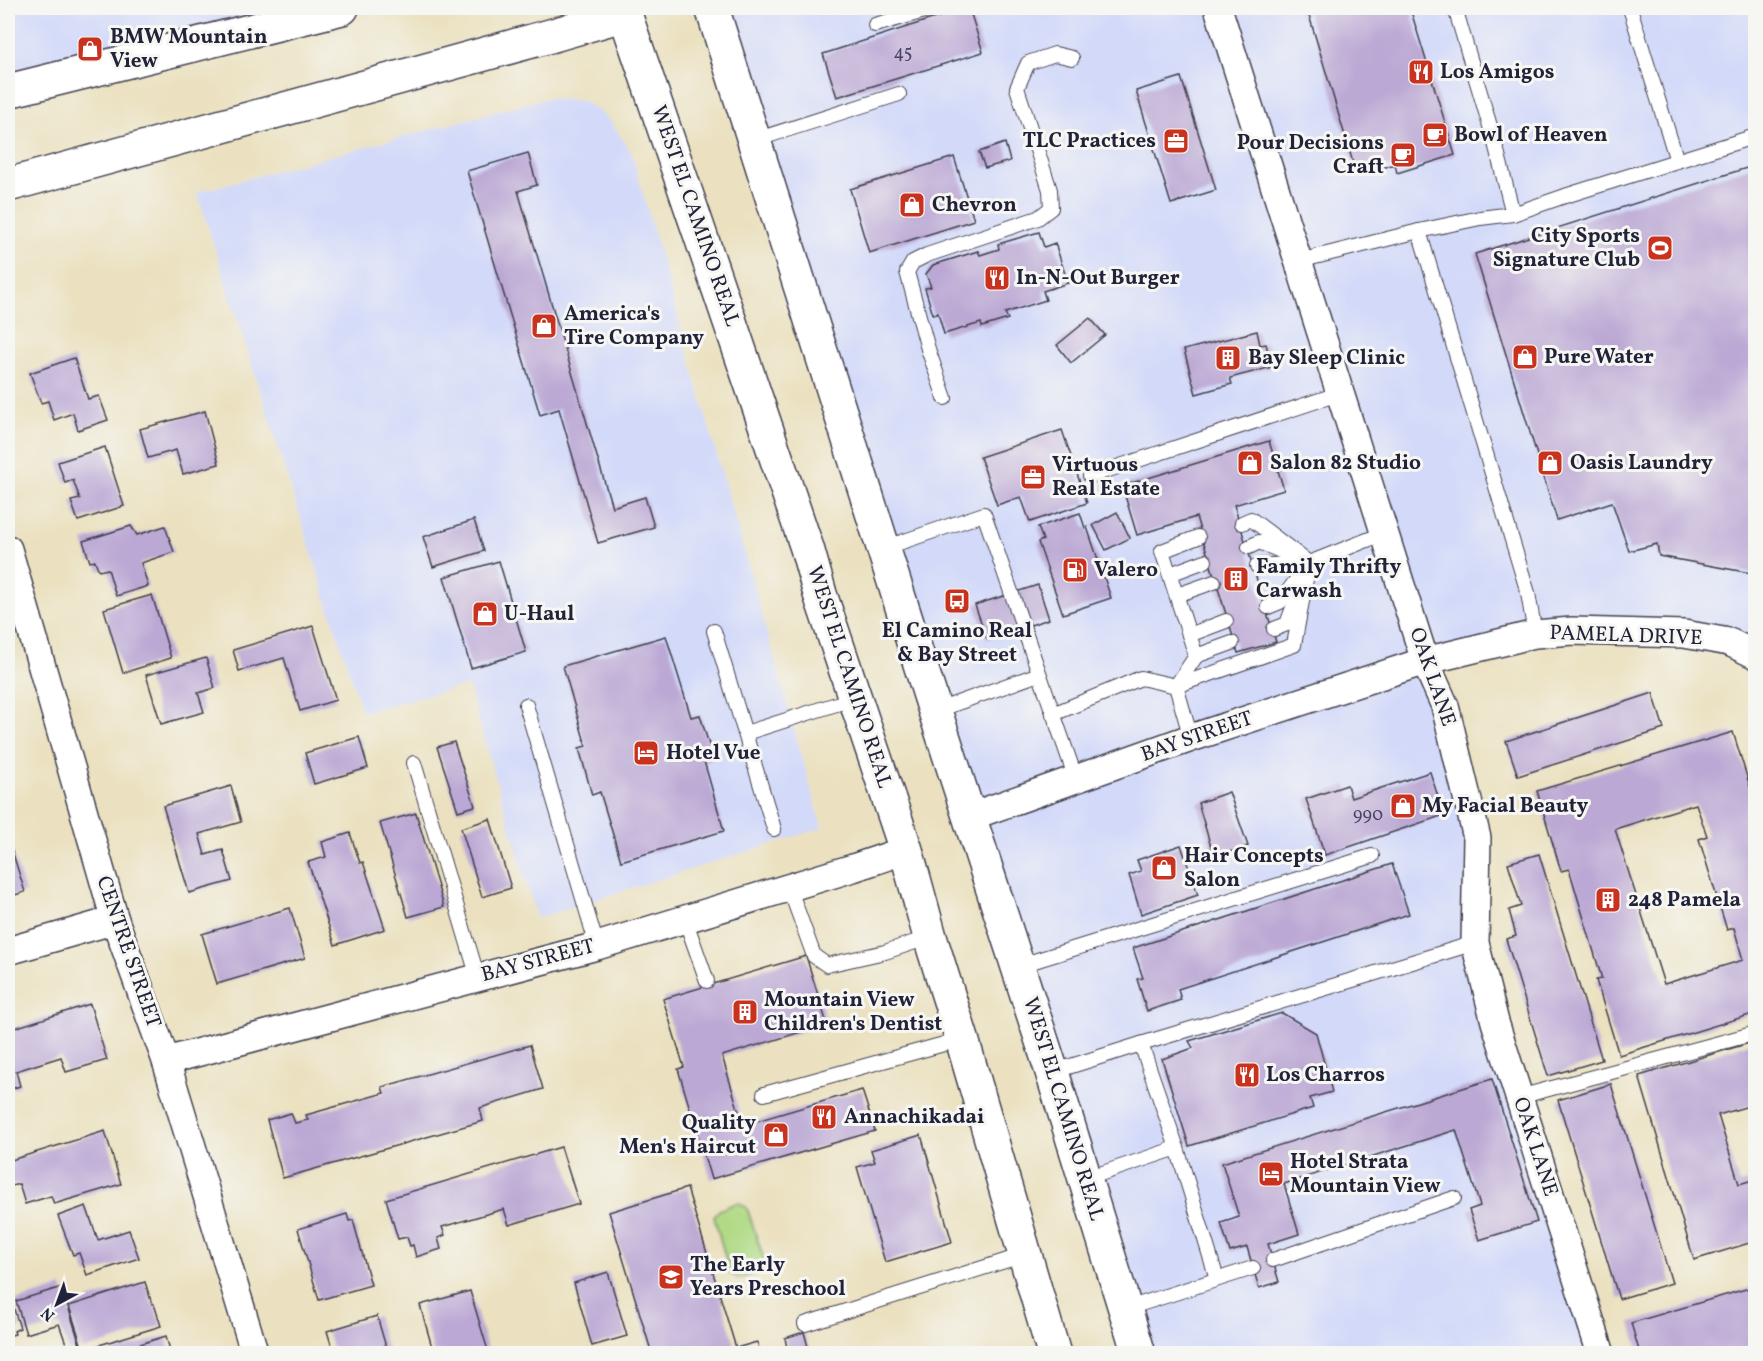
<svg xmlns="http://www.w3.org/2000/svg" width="1763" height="1361" viewBox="0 0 1763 1361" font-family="Vollkorn,serif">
	<rect width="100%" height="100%" fill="#f6f6f2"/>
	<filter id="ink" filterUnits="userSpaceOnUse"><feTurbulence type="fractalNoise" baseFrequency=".0167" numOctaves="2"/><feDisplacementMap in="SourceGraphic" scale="12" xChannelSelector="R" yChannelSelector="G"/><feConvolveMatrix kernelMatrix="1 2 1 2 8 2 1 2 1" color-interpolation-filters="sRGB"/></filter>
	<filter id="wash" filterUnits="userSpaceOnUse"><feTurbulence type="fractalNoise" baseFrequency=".008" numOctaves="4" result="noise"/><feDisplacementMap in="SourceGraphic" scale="24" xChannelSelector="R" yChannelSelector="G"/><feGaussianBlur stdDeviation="1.35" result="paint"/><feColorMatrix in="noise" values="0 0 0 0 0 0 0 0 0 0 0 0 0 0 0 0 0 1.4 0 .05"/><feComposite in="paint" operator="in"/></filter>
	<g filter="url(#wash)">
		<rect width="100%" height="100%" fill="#ebe1c0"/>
		<!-- built -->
		<g fill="#d2d9f9">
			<polygon points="8,8 337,8 8,90"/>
			<polygon points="712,8 1755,8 1755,655 1572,631 1425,661 1443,700 1480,941 1602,1353 1139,1353"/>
			<polygon points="548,98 584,101 609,119 631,151 822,828 537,918 468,685 362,712 197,192"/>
		</g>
		<!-- green -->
		<polygon fill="#b0da85" stroke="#697e60" stroke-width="1.5" points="738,1202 747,1208 765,1263 760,1272 740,1279 730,1274 714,1217 719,1210"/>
		<g id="blocks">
			<!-- building -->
			<g fill="#bba8d4" fill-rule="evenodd">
				<polygon points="966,8 969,8 983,52 837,97 823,54"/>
				<polygon points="1298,8 1410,8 1455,155 1397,173 1395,164 1357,176 1308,12 1300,15"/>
				<polygon points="1181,77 1216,190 1171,204 1136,91"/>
				<polygon points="1005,143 1010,161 985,168 979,152"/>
				<polygon points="528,153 537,185 518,191 612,507 645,497 654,527 598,543 559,409 540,415 467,171"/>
				<polygon points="954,157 974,220 869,253 850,189"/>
				<polygon points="1756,165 1756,574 1659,556 1657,544 1629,551 1612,502 1557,520 1475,254"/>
				<polygon points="1039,232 1044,247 1055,243 1068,283 1043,291 1046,300 1005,313 1008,319 982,327 981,323 944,334 938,313 933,315 925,288 931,287 926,274 933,265 978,251 980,255 999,249 998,244"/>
				<polygon points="1090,318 1105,335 1071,363 1057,345"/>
				<polygon points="1257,331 1260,345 1266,344 1272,367 1230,378 1232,384 1196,394 1184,350"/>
				<polygon points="74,358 88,399 99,396 108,420 78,430 73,413 54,420 48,401 41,403 30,373"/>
				<polygon points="205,411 219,464 183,474 176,450 148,458 140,429"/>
				<polygon points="1062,430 1087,503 1030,522 1021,497 997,505 980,457"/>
				<polygon points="1269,441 1284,490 1234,505 1276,642 1238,653 1196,517 1137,535 1122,486"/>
				<polygon points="105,447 124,506 78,521 71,501 80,499 73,480 65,483 58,462"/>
				<polygon points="1117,512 1130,538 1106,550 1093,525"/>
				<polygon points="1080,513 1085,528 1087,527 1111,598 1063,614 1038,542 1043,540 1038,527"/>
				<polygon points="474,520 484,551 433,567 423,537"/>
				<polygon points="131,526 137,535 165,526 174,552 141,563 148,586 116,596 108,569 99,571 95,561 90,562 83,541"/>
				<polygon points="499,561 526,652 471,668 444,577"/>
				<polygon points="1038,585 1049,619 987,639 975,605"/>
				<polygon points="152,595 171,658 123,673 104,609"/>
				<polygon points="313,626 336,700 300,711 284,658 239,671 233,650"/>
				<polygon points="666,636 691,717 700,715 713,758 704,761 724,831 621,861 600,792 592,795 579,748 586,746 563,666"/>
				<polygon points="206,658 215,688 198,693 204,712 161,724 146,675"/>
				<polygon points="1653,693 1664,729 1518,776 1506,741"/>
				<path d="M1733,732l23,74v207l-137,42 -23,-75 6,-1 -33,-110 -8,2 -24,-80zM1696,804l11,32 -8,3 28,91 7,-2 9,32 -79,24 -49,-155z"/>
				<polygon points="359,737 368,768 314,784 305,753"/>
				<polygon points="454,742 475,806 458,811 437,747"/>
				<polygon points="1430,772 1444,815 1325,855 1306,799 1347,785 1351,798"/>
				<polygon points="231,786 241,822 199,834 205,855 223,850 232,881 189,893 163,806"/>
				<polygon points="1229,792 1248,846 1214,857 1198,803"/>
				<polygon points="416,813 444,907 408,917 380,823"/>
				<polygon points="490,819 511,888 482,897 461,828"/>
				<polygon points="350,833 360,863 363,862 385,929 335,945 308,862 326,857 322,842"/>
				<polygon points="8,838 25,892 8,897"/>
				<polygon points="1181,845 1198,895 1141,914 1129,875 1141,871 1137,860"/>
				<polygon points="1539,854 1602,1060 1548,1076 1506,939 1516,936 1509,910 1521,906 1508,863"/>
				<polygon points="1392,864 1409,914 1178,989 1181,1000 1147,1011 1137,979 1143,978 1133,948"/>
				<polygon points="290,908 305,958 217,984 202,934"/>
				<polygon points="806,956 827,1024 722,1056 743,1125 862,1090 875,1131 711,1179 678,1069 684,1067 663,999"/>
				<polygon points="90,1004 107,1060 66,1072 61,1057 16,1071 20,1086 8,1090 8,1030"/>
				<polygon points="1282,1013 1316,1033 1332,1092 1310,1098 1313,1108 1189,1146 1162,1059 1193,1048 1189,1041"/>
				<polygon points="1756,1041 1756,1104 1718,1115 1739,1184 1756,1179 1756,1241 1694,1260 1639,1076"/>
				<polygon points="530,1045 543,1089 480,1108 483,1121 283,1178 267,1120 291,1113 295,1123 308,1120 306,1115 384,1093 382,1087"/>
				<polygon points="1492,1079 1537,1222 1479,1240 1469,1210 1480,1206 1456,1130 1284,1184 1299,1234 1268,1244 1279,1282 1259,1288 1247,1247 1230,1252 1221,1223 1239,1217 1222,1163"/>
				<polygon points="1611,1084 1672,1283 1619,1299 1558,1100"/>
				<polygon points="105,1131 121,1184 54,1204 51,1196 25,1204 19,1184 8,1187 8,1161"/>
				<polygon points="921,1135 952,1242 885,1262 857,1167 875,1162 871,1150"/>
				<polygon points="561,1147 579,1204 509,1225 504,1209 442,1227 445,1235 438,1238 441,1249 416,1257 413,1245 410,1246 407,1237 398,1239 386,1199"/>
				<polygon points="687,1188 736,1348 757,1342 761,1354 652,1354 609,1212"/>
				<polygon points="86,1206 98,1240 129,1230 139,1258 87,1275 79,1253 73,1255 58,1216"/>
				<polygon points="347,1214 349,1221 353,1220 371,1285 319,1300 298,1229"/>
				<polygon points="608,1272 627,1336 592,1346 574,1283"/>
				<polygon points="145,1282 152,1304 154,1304 161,1326 83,1350 69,1306"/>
				<polygon points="1756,1286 1756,1354 1745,1354 1744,1350 1733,1354 1640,1354 1631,1323"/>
				<polygon points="62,1287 81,1348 69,1352 59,1324 26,1334 16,1301"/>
				<polygon points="470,1291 489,1354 434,1354 420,1305"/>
				<polygon points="12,1303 20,1328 14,1331 15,1334 8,1336 8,1305"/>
				<polygon points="377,1316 388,1354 334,1354 327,1331"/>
				<polygon points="804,1332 810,1354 770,1354 787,1348 785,1338"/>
				<polygon points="166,1336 171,1354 111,1354 111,1353"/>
			</g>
		</g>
	</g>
	<g filter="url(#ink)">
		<use href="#blocks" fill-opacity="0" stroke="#403f4f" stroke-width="1.5"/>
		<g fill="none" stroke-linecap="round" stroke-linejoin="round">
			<!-- lane casing -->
			<g stroke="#403f4f" stroke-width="16">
				<g id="lane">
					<polyline points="1455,8 1495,143 1513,214"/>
					<polyline points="1630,8 1677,161"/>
					<polyline points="875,25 935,8"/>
					<polyline points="755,140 899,94"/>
					<polyline points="1419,231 1528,593 1535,634"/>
					<polyline points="1299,261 1419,231 1480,218 1513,214 1565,196 1756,136"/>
					<polyline points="945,398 928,349 907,272 913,262 927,255 1038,218 1051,208 1050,190 1017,88 1028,63 1055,54 1072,58"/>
					<polyline points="1090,476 1341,393"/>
					<polyline points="1242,523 1251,519 1309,563"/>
					<polyline points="1249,547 1259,542 1290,555"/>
					<polyline points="884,548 984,514 1076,779"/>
					<polyline points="1257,566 1304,563"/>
					<polyline points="1170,574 1205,561"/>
					<polyline points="1177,595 1214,582"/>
					<polyline points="1268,607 1280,602 1306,567"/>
					<polyline points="1274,629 1287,624 1295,602"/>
					<polyline points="714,631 774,829"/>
					<polyline points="1189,635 1226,621"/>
					<polyline points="1196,656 1232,643"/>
					<polyline points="526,705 597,946"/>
					<polyline points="935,711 1039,674"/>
					<polyline points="1053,714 1141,678 1176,686 1294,645 1309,563 1385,533"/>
					<polyline points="746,733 855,698"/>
					<polyline points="1191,738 1176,686 1196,656 1162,551 1198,537"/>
					<polyline points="414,763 478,978"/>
					<polyline points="789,887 814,956 827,965 885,952 930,937"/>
					<polyline points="685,919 707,981"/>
					<polyline points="1018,966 1372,856"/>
					<polyline points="1141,1044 1475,943"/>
					<polyline points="1052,1072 1141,1044 1177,1148 1085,1179"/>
					<polyline points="764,1094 962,1039"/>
					<polyline points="1519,1097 1756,1033"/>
					<polyline points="1177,1148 1217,1279"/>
					<polyline points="1273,1260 1454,1198"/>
					<polyline points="1125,1309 1253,1268"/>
					<polyline points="805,1324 1024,1255"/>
				</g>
			</g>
			<!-- street casing -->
			<g stroke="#403f4f" stroke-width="30">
				<g id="street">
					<polyline points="1218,8 1425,661 1445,706 1477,838 1475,943 1495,1022 1601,1354"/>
					<polyline points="8,549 115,920 166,1061 255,1354"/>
					<polyline points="969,817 1191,738 1425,661 1535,634 1572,631 1684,634 1729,642 1756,655"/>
					<polyline points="8,951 115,920"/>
					<polyline points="166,1061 597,946 853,868 906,850"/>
				</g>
			</g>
			<!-- primary casing -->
			<g stroke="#403f4f" stroke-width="36">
				<g id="primary">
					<polyline points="623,8 807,548 820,594 906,850 930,937 962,1039 1054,1354"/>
					<polyline points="712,8 935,711 1052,1072 1139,1354"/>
				</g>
			</g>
			<!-- highway casing -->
			<g stroke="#403f4f" stroke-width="36">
				<g id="highway">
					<polyline points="8,91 342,8"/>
					<polyline points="8,185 550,36 626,14"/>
				</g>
			</g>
			<!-- lane -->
			<use href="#lane" stroke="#fff" stroke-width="14"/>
			<!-- street -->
			<use href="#street" stroke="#fff" stroke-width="27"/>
			<!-- primary -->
			<use href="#primary" stroke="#fff" stroke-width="33"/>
			<!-- highway -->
			<use href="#highway" stroke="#fff" stroke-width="33"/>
		</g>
	</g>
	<!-- icons -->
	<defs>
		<g id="shop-square" transform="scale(1.35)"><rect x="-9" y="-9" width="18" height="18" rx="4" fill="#c8321e" stroke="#f6f6f2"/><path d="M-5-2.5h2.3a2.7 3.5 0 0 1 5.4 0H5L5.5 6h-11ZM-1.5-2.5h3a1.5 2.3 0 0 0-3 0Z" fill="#fff"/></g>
		<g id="restaurant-square" transform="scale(1.35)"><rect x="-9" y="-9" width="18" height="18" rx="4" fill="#c8321e" stroke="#f6f6f2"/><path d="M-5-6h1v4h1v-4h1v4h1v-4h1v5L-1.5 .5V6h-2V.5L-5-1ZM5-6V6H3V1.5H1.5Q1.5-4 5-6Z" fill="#fff"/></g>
		<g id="cafe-square" transform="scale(1.35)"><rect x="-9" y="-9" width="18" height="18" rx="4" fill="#c8321e" stroke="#f6f6f2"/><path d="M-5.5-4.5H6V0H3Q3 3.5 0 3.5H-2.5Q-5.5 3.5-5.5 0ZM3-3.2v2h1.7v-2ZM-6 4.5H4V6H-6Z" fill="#fff"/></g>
		<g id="office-square" transform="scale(1.35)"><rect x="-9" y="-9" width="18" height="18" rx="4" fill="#c8321e" stroke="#f6f6f2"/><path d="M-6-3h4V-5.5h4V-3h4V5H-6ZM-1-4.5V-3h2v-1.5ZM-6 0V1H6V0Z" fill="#fff"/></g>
		<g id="stadium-square" transform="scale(1.35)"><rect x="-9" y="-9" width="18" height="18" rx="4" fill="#c8321e" stroke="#f6f6f2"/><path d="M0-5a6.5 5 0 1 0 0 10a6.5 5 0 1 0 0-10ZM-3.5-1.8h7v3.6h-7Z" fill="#fff"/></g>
		<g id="building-square" transform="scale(1.35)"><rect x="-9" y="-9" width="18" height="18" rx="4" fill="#c8321e" stroke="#f6f6f2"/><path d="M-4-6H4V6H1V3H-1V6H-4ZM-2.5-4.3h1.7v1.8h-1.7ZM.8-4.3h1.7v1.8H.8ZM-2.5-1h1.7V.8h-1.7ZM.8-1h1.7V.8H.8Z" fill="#fff"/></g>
		<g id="fuel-square" transform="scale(1.35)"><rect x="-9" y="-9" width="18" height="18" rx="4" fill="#c8321e" stroke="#f6f6f2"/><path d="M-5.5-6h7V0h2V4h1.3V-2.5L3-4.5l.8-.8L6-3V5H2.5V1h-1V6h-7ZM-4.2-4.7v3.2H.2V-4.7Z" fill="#fff"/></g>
		<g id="bus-square" transform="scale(1.35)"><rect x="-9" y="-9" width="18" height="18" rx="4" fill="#c8321e" stroke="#f6f6f2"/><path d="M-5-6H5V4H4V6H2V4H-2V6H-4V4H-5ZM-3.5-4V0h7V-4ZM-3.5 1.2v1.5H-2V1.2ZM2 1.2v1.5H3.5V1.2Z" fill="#fff"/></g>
		<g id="hotel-square" transform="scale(1.35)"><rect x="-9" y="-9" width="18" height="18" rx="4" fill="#c8321e" stroke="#f6f6f2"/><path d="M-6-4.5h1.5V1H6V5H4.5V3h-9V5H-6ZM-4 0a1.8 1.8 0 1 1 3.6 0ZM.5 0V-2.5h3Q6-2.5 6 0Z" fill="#fff"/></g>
		<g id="school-square" transform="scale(1.35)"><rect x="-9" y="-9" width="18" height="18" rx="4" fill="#c8321e" stroke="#f6f6f2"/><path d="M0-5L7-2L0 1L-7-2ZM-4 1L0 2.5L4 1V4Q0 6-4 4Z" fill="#fff"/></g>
	</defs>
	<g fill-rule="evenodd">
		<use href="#shop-square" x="90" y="49"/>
		<use href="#restaurant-square" x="1421" y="72"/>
		<use href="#cafe-square" x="1435" y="135"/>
		<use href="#office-square" x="1176" y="141"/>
		<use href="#cafe-square" x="1403" y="155"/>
		<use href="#shop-square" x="912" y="205"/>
		<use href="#stadium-square" x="1660" y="248"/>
		<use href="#restaurant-square" x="997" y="278"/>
		<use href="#shop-square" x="544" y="326"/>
		<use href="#shop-square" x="1525" y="357"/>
		<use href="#building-square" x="1228" y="358"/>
		<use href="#shop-square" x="1250" y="463"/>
		<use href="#shop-square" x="1550" y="463"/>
		<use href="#office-square" x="1033" y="477"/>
		<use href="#fuel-square" x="1075" y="570"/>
		<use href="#building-square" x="1236" y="579"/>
		<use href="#bus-square" x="957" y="601"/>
		<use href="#shop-square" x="485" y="614"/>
		<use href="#hotel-square" x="646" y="753"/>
		<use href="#shop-square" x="1403" y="806"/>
		<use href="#shop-square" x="1164" y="868"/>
		<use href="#building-square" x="1608" y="900"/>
		<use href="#building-square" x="745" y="1012"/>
		<use href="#restaurant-square" x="1247" y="1075"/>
		<use href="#restaurant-square" x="824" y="1117"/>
		<use href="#shop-square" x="776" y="1135"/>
		<use href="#hotel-square" x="1271" y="1174"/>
		<use href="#school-square" x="671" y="1277"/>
	</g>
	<g text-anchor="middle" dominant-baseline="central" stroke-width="6" stroke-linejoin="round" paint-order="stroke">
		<!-- number labels -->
		<g font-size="18" fill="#484461">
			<text x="903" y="53">45</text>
			<text x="1368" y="815">990</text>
		</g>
		<!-- poi labels -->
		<g font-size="21" font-weight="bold" fill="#22223b" stroke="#f6f6f2" text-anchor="start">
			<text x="110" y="37">BMW Mountain<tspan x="110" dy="24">View</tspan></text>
			<text x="1440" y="72">Los Amigos</text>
			<text x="1454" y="135">Bowl of Heaven</text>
			<text x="1156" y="141" text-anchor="end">TLC Practices</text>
			<text x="1384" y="143" text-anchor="end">Pour Decisions<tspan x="1384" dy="24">Craft</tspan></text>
			<text x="932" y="205">Chevron</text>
			<text x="1640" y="236" text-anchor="end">City Sports<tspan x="1640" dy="24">Signature Club</tspan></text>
			<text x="1016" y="278">In-N-Out Burger</text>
			<text x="564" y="314">America's<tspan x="564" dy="24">Tire Company</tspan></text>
			<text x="1544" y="357">Pure Water</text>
			<text x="1248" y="358">Bay Sleep Clinic</text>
			<text x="1270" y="463">Salon 82 Studio</text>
			<text x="1570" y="463">Oasis Laundry</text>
			<text x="1052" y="465">Virtuous<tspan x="1052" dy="24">Real Estate</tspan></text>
			<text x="1256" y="567">Family Thrifty<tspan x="1256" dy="24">Carwash</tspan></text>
			<text x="1094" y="570">Valero</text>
			<text x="504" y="614">U-Haul</text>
			<text x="957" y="631" text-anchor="middle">El Camino Real<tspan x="957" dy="24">&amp; Bay Street</tspan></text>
			<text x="666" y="753">Hotel Vue</text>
			<text x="1422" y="806">My Facial Beauty</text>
			<text x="1184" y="856">Hair Concepts<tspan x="1184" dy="24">Salon</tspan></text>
			<text x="1628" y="900">248 Pamela</text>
			<text x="764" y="1000">Mountain View<tspan x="764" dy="24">Children's Dentist</tspan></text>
			<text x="1266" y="1075">Los Charros</text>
			<text x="844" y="1117">Annachikadai</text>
			<text x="756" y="1123" text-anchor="end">Quality<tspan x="756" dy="24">Men's Haircut</tspan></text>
			<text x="1290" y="1162">Hotel Strata<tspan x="1290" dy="24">Mountain View</tspan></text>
			<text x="690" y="1265">The Early<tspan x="690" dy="24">Years Preschool</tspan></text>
		</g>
		<!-- street labels -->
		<g font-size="21" fill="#22223b" stroke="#f6f6f2">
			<text transform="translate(695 216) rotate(71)">WEST EL CAMINO REAL</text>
			<text transform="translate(1626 636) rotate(2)">PAMELA DRIVE</text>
			<text transform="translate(849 677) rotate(72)">WEST EL CAMINO REAL</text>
			<text transform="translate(1432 677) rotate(71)">OAK LANE</text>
			<text transform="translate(1197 737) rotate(-19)">BAY STREET</text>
			<text transform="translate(128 952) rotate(71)">CENTRE STREET</text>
			<text transform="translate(538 961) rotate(-15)">BAY STREET</text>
			<text transform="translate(1063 1109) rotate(73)">WEST EL CAMINO REAL</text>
			<text transform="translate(1535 1147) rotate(72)">OAK LANE</text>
		</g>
	</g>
	<!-- margin -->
	<rect width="1763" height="1361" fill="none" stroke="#f6f6f2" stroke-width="30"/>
	<!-- north arrow -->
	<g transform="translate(57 1304) rotate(221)" stroke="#f6f6f2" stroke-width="4.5" paint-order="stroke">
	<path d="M0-4.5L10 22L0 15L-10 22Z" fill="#22223b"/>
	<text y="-9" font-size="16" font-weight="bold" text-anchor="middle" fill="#22223b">N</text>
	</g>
</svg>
